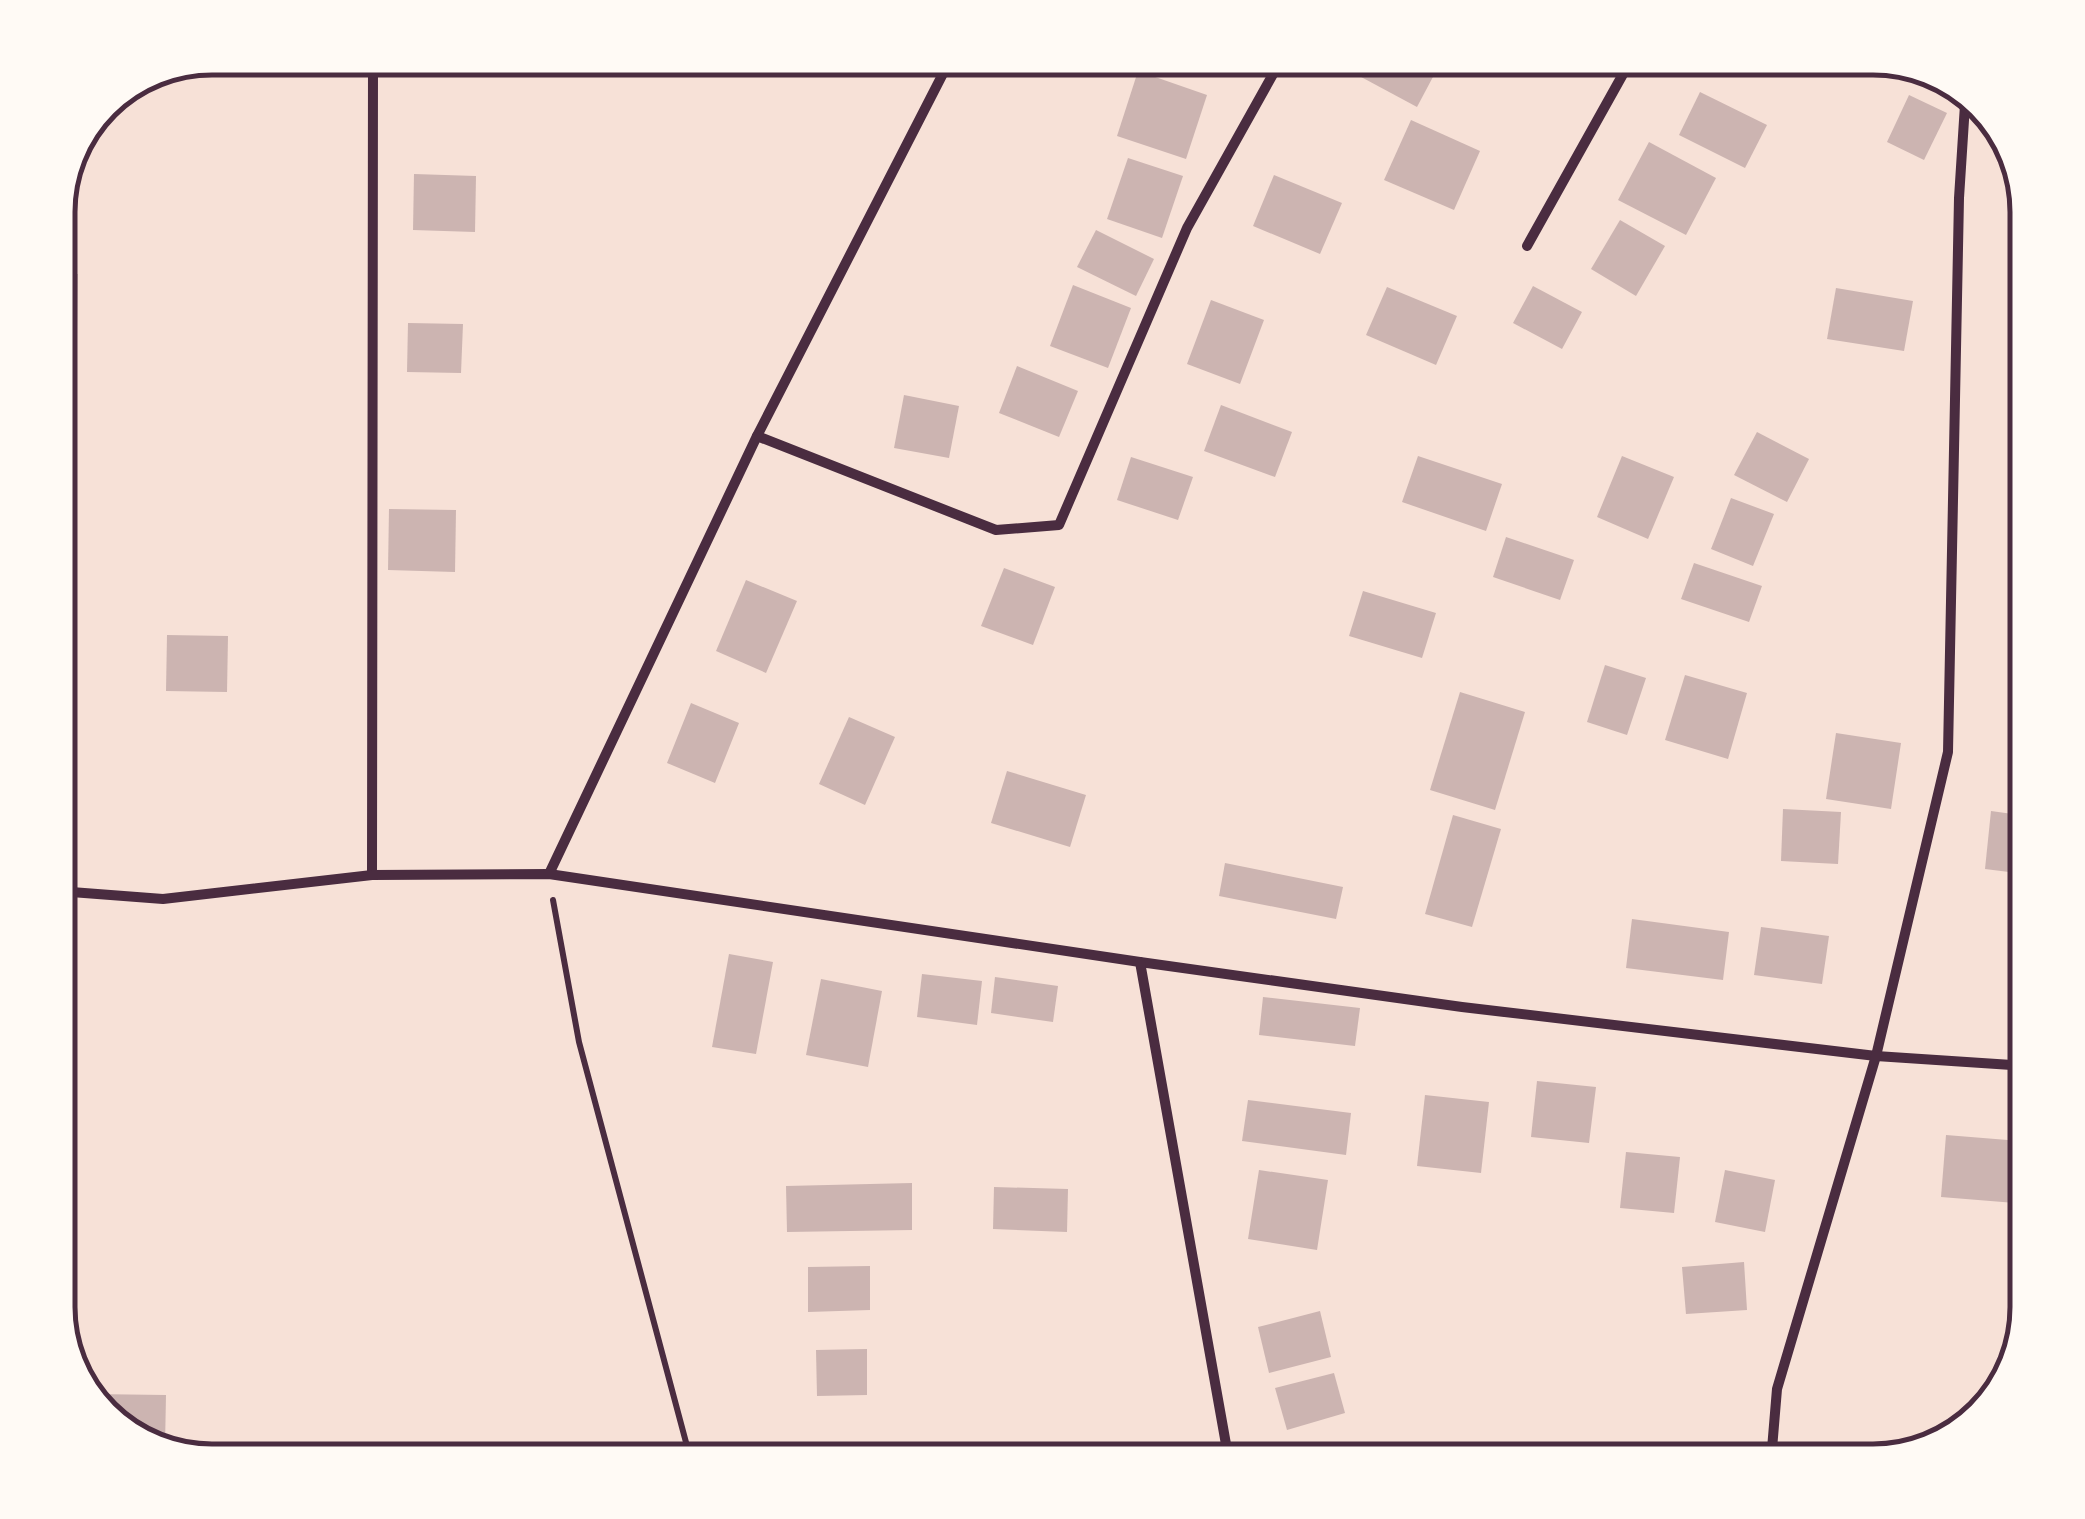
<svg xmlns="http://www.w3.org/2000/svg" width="2085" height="1519" viewBox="0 0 2085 1519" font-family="'Noto Serif',serif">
	<rect width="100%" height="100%" fill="#f7e1d7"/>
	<!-- building -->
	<g fill="#ccb4b1">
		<polygon points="1358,58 1443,58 1417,107 1350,71"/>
		<polygon points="1138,71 1207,95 1186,159 1117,136"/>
		<polygon points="1700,92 1767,125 1745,168 1679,135"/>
		<polygon points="1909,95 1947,113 1924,160 1887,142"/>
		<polygon points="1411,120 1480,151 1454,210 1384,180"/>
		<polygon points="1649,142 1716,178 1686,235 1618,200"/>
		<polygon points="1128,158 1183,176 1162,238 1107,219"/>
		<polygon points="414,174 476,176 475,232 413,230"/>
		<polygon points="1274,175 1342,203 1320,254 1253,226"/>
		<polygon points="69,179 68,220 58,220 58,201"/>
		<polygon points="1620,220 1665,246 1636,296 1591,269"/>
		<polygon points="1096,230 1154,259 1136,296 1077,267"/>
		<polygon points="58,274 78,274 77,335 58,335"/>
		<polygon points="1073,285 1131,308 1108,368 1050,346"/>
		<polygon points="1533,286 1582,312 1562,349 1513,323"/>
		<polygon points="1387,287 1457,316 1436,365 1366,335"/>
		<polygon points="1836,288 1913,301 1904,351 1827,339"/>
		<polygon points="1211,300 1264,320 1240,384 1187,364"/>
		<polygon points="408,323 463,324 461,373 407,372"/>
		<polygon points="1017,366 1078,391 1059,437 999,413"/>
		<polygon points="58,367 73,367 72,417 58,417"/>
		<polygon points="904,395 959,406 949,458 894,448"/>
		<polygon points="1221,405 1292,432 1275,477 1204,451"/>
		<polygon points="1757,432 1809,459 1787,502 1734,475"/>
		<polygon points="1418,456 1502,484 1486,531 1402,502"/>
		<polygon points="1622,456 1674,477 1648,539 1597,517"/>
		<polygon points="1131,457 1193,477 1178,520 1117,500"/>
		<polygon points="58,483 72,483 70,544 58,544"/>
		<polygon points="1731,498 1774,514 1753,566 1711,549"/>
		<polygon points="389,509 456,510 455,572 388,570"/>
		<polygon points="1506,537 1574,560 1560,600 1493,577"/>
		<polygon points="1694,563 1762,586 1749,622 1681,599"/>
		<polygon points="1004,568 1055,587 1033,645 981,626"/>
		<polygon points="746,580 797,601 766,673 716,651"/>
		<polygon points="1363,591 1436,613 1422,658 1349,636"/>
		<polygon points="167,635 228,636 227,692 166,691"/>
		<polygon points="1605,665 1646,678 1627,735 1587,722"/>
		<polygon points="1685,675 1747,693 1728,759 1665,740"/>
		<polygon points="1460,692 1525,712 1495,810 1430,790"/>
		<polygon points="691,703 739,723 715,783 667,763"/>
		<polygon points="58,716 69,717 61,815 58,815"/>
		<polygon points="849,717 895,737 865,805 819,784"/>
		<polygon points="1836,733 1901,743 1891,809 1826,799"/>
		<polygon points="1007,771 1086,795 1070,847 991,823"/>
		<polygon points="1783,809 1841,812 1838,864 1781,861"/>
		<polygon points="1991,811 2027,816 2025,874 1985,869"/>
		<polygon points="1453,815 1501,829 1472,927 1425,914"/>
		<polygon points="1225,863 1343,887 1336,919 1219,896"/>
		<polygon points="1632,919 1729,932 1723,980 1626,968"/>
		<polygon points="1761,927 1829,936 1822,984 1754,975"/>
		<polygon points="58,940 75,941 71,1061 58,1061"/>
		<polygon points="729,954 773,962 756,1054 712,1047"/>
		<polygon points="922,974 982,981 977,1025 917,1017"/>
		<polygon points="995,977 1058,986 1053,1022 991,1013"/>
		<polygon points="821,979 882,991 868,1067 806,1055"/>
		<polygon points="1263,997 1360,1008 1355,1046 1259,1035"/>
		<polygon points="1537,1081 1596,1087 1589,1143 1531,1137"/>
		<polygon points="1425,1095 1489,1102 1481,1173 1417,1166"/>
		<polygon points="1248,1100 1351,1113 1346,1155 1242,1141"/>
		<polygon points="1946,1135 2020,1141 2015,1203 1941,1197"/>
		<polygon points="1626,1152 1680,1157 1674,1213 1620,1208"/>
		<polygon points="1259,1170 1328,1180 1317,1250 1248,1239"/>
		<polygon points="1725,1170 1775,1180 1765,1232 1715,1222"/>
		<polygon points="912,1183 912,1230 787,1232 786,1186"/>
		<polygon points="994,1187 1068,1189 1067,1232 993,1229"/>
		<polygon points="1744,1262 1747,1310 1686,1314 1682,1267"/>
		<polygon points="870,1266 870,1310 808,1312 808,1267"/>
		<polygon points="1320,1311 1331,1357 1269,1373 1258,1327"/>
		<polygon points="867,1349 867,1395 817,1396 816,1350"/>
		<polygon points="1334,1373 1345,1413 1287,1430 1275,1388"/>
		<polygon points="91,1394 166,1395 165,1446 118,1430 91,1398"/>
	</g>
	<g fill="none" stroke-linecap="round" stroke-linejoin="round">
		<!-- path -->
		<polyline stroke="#4a2c40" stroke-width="6" points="553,900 579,1042 691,1461"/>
		<!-- minor -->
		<g stroke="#4a2c40" stroke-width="10">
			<polyline points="1527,246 1632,58"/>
			<polyline points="757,436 996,530 1059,525 1187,228 1282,58"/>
			<polyline points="549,874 757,436 951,58"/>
			<polyline points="372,875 373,58"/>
			<polyline points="58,891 163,899 372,875 549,874 1140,962 1462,1007 1876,1056 2027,1066"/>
			<polyline points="1140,962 1229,1461"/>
			<polyline points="1771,1461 1777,1389 1876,1056 1948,752 1959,198 1966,89"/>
		</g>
	</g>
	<!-- crop -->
	<path d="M0 0H2085V1519H0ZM212 75H1873A137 137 0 0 1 2010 212V1307A137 137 0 0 1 1873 1444H212A137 137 0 0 1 75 1307V212A137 137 0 0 1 212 75Z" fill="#fffaf5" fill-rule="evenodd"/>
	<path fill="none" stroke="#4a2c40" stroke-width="5" d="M212 75H1873A137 137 0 0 1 2010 212V1307A137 137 0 0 1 1873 1444H212A137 137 0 0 1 75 1307V212A137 137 0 0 1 212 75Z"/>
</svg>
